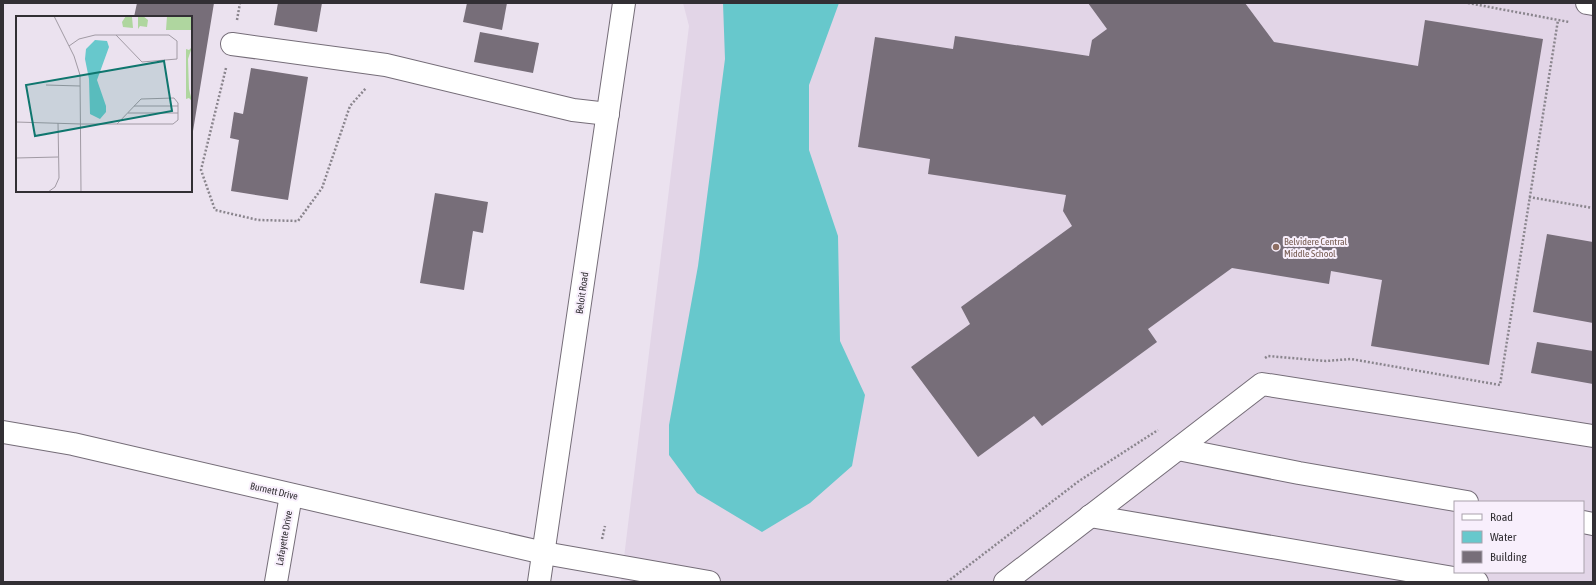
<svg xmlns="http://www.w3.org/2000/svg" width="1596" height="585" viewBox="0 0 1596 585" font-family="'Asap Condensed',sans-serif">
	<rect width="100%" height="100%" fill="#ebe2ef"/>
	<!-- built -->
	<path fill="#e2d5e7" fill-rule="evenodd" d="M683,3h910v579h-972l68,-556zM1455,502h128v70h-128z"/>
	<!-- water -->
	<polygon fill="#67c8cc" points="723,3 839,3 809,85 809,150 838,236 840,341 865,395 852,466 810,503 762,532 697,493 669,455 669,425 698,266 725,59"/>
	<!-- building -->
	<g fill="#776e79">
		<polygon points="137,3 214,3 193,131 191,131 191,17 134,17"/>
		<polygon points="278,3 322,3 317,32 274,25"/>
		<polygon points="467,3 507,3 502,30 463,22"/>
		<polygon points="1088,3 1245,3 1274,42 1418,66 1425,20 1543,39 1489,365 1371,346 1382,280 1331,271 1329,284 1232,268 1148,329 1157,342 1042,426 1034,416 978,457 911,367 970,324 961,307 1072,226 1063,211 1066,195 928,174 930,159 858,147 875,37 953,49 955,36 1089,56 1092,40 1107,29"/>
		<polygon points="480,32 539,43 533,73 474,62"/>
		<polygon points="251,68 308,77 288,200 231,191 239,140 230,138 234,112 243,114"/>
		<polygon points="435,193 488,202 483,233 473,231 464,290 420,283"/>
		<polygon points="1547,234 1593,242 1593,323 1533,312"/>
		<polygon points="1537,342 1593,351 1593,384 1531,373"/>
	</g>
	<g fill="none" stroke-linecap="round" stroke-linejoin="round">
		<!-- minor casing -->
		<g stroke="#756d78" stroke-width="24">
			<g id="minor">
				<polyline points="1587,3 1593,4"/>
				<polyline points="232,44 386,65 573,110 608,114"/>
				<polyline points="3,432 73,444 544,553 709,582"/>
				<polyline points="1178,449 1299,473 1467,502"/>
				<polyline points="1090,516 1477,582"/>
				<polyline points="1583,522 1593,524"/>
				<polyline points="276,582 291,495"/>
				<polyline points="1005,582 1262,384 1593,436"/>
			</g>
		</g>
		<!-- major casing -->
		<g stroke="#756d78" stroke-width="24">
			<polyline id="major" points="539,582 624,3"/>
		</g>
		<!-- path -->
		<g stroke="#8a858d" stroke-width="2.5" stroke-dasharray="2 2" stroke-linecap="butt">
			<polyline points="1468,3 1569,22"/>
			<polyline points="237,20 240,3"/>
			<polyline points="226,68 201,170 215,210 258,220 298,221 322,188 350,106 366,88"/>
			<polyline points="1529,197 1593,208"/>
			<polyline points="1265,358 1268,356 1326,361 1351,359 1500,385 1558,20"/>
			<polyline points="602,539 605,526"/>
			<polyline points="947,582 1079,481 1158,430"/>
		</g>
		<!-- minor -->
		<use href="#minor" stroke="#fff" stroke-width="22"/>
		<!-- major -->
		<use href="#major" stroke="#fff" stroke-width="22"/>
	</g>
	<!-- markers -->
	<circle fill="#8d6e63" stroke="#f8effc" stroke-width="1.5" cx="1276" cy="247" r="4"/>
	<g text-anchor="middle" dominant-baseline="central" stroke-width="4" stroke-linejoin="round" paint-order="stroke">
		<!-- education labels -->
		<g font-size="10" fill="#785e54" stroke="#f8effc" text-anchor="start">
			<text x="1284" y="241">Belvidere Central<tspan x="1284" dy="12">Middle School</tspan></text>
		</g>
		<!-- street labels -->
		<g font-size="10" fill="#322f34" stroke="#f8effc">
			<text transform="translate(582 293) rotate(-82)">Beloit Road</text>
			<text transform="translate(274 491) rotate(13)">Burnett Drive</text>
			<text transform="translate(284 538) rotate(-80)">Lafayette Drive</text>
		</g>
	</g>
	<!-- overview -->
	<g transform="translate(16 16)">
		<rect width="176" height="176" fill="#ebe2ef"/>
		<path d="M110,0l6,1 1,11 -10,-1 -1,-5zM127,0l5,4 -1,7 -7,-1 -2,3v-12zM151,0h25v14h-26zM176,31l-4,12 1,30 3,12 -3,-3 -3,1v-50l3,1z" fill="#afd69f"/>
		<path d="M79,24l12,1 2,6 -12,33 9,26v6l-6,7 -10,-5 -1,-35 -4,-20 1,-10z" fill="#67c8cc"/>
		<path fill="none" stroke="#a19aa4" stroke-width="1" d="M38,0l20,40 6,19 1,117M53,30l10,-7 16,-4h74l8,6v18l-35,3 -26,-27M30,69l34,1M118,90h44M112,97h50M0,106l65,2h92l5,-4v-17l-4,-5 -33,1 -24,25M0,142l42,-1M32,176l7,-5 4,-9 -1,-55"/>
		<path fill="#0f766e" fill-opacity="0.15" stroke="#0f766e" stroke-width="2" d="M148,45l8,50 -137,25 -9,-51z"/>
		<rect width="176" height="176" fill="none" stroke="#322f34" stroke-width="2"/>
	</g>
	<!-- border -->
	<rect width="1596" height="585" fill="none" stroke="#322f34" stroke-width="8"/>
	<!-- legend -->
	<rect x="1454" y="501" width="130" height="72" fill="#f8effc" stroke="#a9a2ac"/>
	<rect x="1462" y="514" width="20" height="6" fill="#ffffff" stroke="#a9a2ac"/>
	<text x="1490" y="521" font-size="12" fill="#322f34">Road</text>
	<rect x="1462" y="531" width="20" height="12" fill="#67c8cc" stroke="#a9a2ac"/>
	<text x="1490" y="541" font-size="12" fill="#322f34">Water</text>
	<rect x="1462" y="551" width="20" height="12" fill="#776e79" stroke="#a9a2ac"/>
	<text x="1490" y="561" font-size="12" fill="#322f34">Building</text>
</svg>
